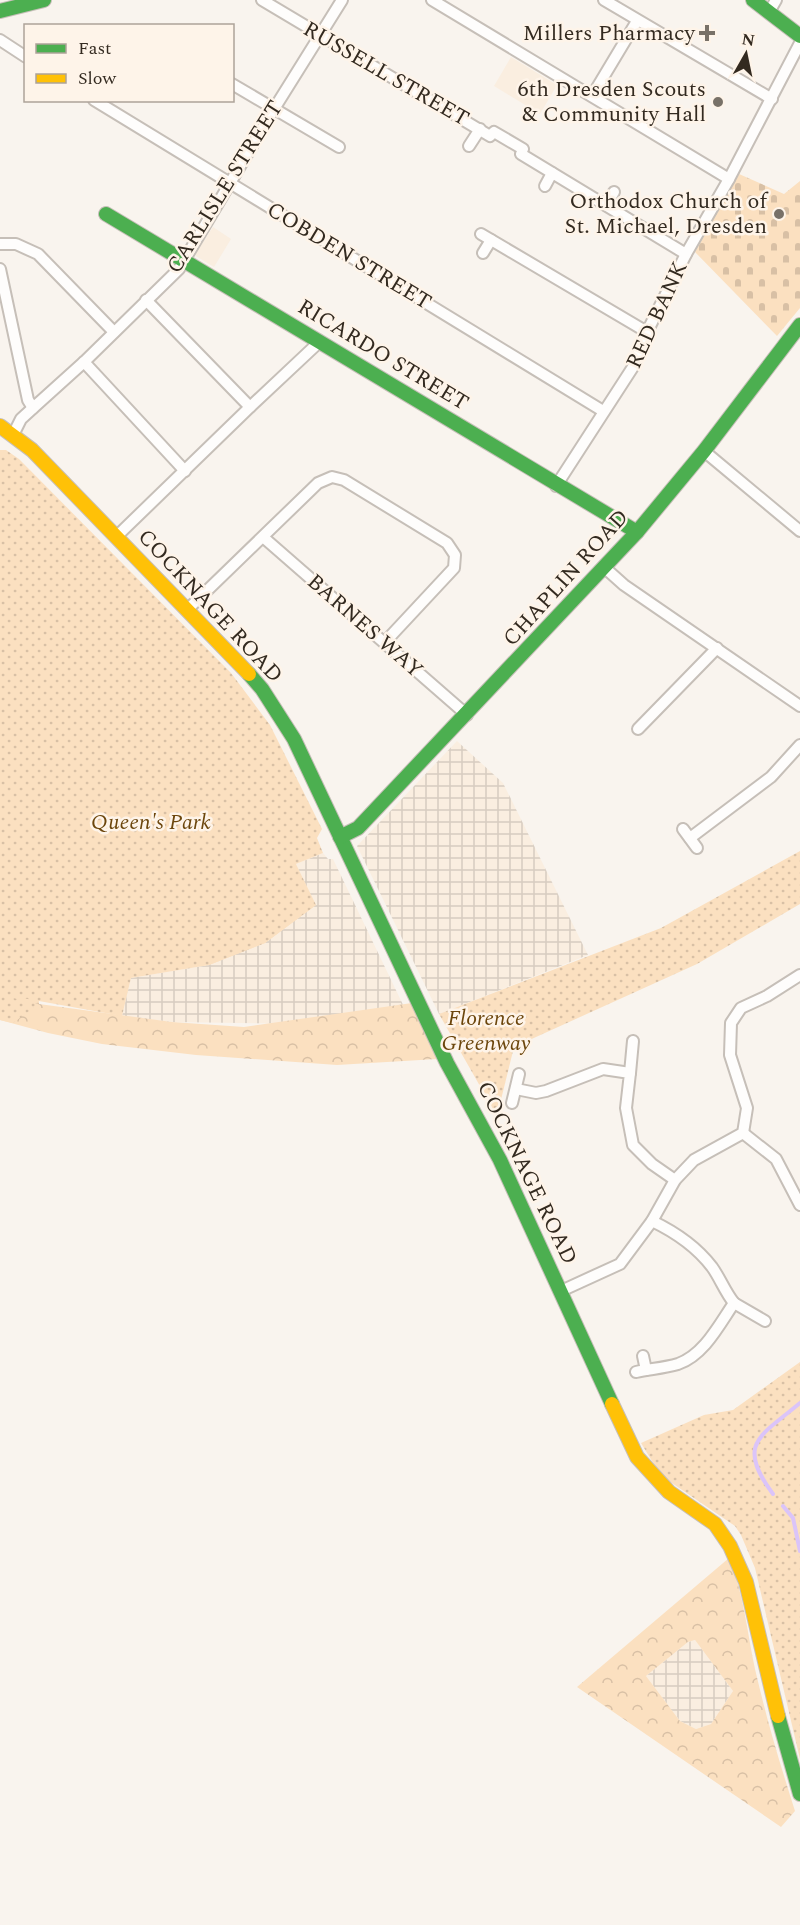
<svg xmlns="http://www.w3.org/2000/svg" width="800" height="1925" viewBox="0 0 800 1925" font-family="Spectral,serif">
	<defs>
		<pattern id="industrial-grid" width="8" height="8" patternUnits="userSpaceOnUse" patternTransform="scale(1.5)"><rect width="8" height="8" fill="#faeee0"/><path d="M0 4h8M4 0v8" fill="none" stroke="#d7ccc0"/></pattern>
		<pattern id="forest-crowns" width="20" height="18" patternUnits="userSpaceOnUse" patternTransform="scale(1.5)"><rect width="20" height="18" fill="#fbe0c0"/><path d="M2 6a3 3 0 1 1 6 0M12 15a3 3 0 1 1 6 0" fill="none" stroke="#d8c0a5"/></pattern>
		<pattern id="cemetery-stones" width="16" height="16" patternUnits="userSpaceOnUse" patternTransform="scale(1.5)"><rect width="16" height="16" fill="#fbe0c0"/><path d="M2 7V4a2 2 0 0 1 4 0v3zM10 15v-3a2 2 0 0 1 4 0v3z" fill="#d8c0a5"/></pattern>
		<pattern id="park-dots" width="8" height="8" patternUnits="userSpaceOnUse" patternTransform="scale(1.5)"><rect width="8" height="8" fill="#fbe0c0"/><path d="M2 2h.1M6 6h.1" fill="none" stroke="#d8c0a5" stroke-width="1.8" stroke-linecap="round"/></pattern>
	</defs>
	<rect width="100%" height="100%" fill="#f9f4ee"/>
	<!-- built -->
	<g fill="#faeee0">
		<polygon points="511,57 557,85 540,114 494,86"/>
		<polygon points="213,227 231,239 214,267 196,256 196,253"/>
	</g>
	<!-- industrial -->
	<g fill="url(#industrial-grid)">
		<polygon points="457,741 503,783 588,955 439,1014 357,846"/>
		<polygon points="323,853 328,859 333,859 406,1011 305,1024 172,1022 122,1016 131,978 209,965 315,905 296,864"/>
		<polygon points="695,1640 733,1691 711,1724 696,1729 680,1721 646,1676 688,1642"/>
	</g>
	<!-- forest -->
	<g fill="url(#forest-crowns)" fill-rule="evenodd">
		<polygon points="316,905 265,943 209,965 38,978 39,1004 172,1022 244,1027 412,1003 437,1059 337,1065 196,1055 102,1044 48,1033 0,1020 0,969"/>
		<path d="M729,1558c15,36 18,74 26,111 11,48 25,95 40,142l-14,16 -204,-140zM695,1640l38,51 -22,33 -15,5 -16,-8 -34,-45 42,-34z"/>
	</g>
	<!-- cemetery -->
	<polygon fill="url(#cemetery-stones)" points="739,174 784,194 800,181 800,308 777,336 695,252"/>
	<!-- park -->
	<g fill="url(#park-dots)">
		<polygon points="0,450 6,450 19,459 231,673 270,725 322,829 317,838 323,853 296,864 316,905 265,943 209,965 131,978 122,1016 0,994"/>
		<polygon points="800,851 800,904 697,964 514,1047 497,1116 439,1014 661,928"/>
		<polygon points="0,995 39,1004 13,1023 0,1020"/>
		<polygon points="800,1362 800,1759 755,1568 741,1535 735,1526 666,1479 652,1461 641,1443 704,1415 733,1410"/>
	</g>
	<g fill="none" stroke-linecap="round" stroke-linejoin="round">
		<!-- stream -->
		<g stroke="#dbc4f9" stroke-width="4">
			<path d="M773,1494c-38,-51 -12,-58 27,-91"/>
			<polyline points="783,1506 793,1518 800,1551"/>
		</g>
		<!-- street casing -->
		<g stroke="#c6bfb8" stroke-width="14">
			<g id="street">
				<polyline points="262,0 490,136 494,132 523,149"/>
				<polyline points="432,0 729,179"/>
				<polyline points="604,0 772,99"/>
				<polyline points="769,12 776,0"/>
				<polyline points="0,40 26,57"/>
				<polyline points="232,84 339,147"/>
				<polyline points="592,96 637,21"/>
				<polyline points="94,100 603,411"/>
				<polyline points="469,146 480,129"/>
				<polyline points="521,154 686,254"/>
				<polyline points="545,186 552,173"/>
				<polyline points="606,205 614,192"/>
				<polyline points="481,234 647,332"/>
				<polyline points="0,244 16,244 38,254 114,332"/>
				<polyline points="483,253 491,240"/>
				<polyline points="0,269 28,400 33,408"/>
				<polyline points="146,300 250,407"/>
				<polyline points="84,362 185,471"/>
				<polyline points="13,435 21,419 33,408 84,362 179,269 274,109 342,0"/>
				<polyline points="704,451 800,531"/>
				<polyline points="556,486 633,367 647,332 686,254 729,179 800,43"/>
				<polyline points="117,536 250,407 315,346 318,340"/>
				<polyline points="263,537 467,715"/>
				<polyline points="605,568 624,585 800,706"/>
				<polyline points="188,609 318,483 332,477 344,480 447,543 455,555 454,568 385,642"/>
				<polyline points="638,729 717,648"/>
				<polyline points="683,829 697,848"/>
				<polyline points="690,838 771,777 800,745"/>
				<polyline points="630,1073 633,1041"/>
				<polyline points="516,1089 536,1093 546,1091 603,1069 630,1073 626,1108 633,1145 652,1164 675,1180"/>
				<polyline points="512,1103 519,1074"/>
				<polyline points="743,1133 776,1159 800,1205"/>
				<polyline points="561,1291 620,1264 652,1221 675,1180 694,1160 743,1133 747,1108 730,1055 731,1023 741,1008 767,996 800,975"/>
				<polyline points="734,1303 765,1321"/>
				<polyline points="643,1356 646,1370"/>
				<path d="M636,1372c14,-3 28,-4 42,-8 26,-9 41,-39 56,-61 -9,-11 -14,-25 -22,-36 -16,-21 -37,-35 -60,-46"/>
			</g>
		</g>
		<!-- fast casing -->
		<g stroke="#c6bfb8" stroke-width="16">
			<g id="fast">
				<polyline points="753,0 800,36"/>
				<polyline points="0,11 44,0"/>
				<polyline points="106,214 637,532"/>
				<polyline points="249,674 262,689 294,739 447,1063 500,1160 612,1404"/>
				<polyline points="340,837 358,828 637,532 704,451 800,325"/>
				<polyline points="778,1716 800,1794"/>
			</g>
		</g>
		<!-- slow casing -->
		<g stroke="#c6bfb8" stroke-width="16">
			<g id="slow">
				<polyline points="0,426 32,450 249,674"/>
				<polyline points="612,1404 637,1457 669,1492 715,1524 730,1546 746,1582 778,1716"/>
			</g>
		</g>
		<!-- street -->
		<use href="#street" stroke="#fefdfc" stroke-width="10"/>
		<!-- fast -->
		<use href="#fast" stroke="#4caf50" stroke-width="14"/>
		<!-- slow -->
		<use href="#slow" stroke="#ffc107" stroke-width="14"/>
	</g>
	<!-- markers -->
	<g fill="#787168" stroke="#fef4e9" stroke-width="2">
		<path d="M704 24h6v6h6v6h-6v6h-6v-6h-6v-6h6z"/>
		<circle cx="718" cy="102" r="6"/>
		<circle cx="779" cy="214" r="6"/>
	</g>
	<g text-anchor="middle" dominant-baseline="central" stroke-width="5" stroke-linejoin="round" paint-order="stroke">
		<!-- poi labels -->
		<g font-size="22" fill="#332a20" stroke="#fef4e9" text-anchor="end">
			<text x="695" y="33">Millers Pharmacy</text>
			<text x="706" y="89">6th Dresden Scouts<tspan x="706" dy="25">&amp; Community Hall</tspan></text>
			<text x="767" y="201">Orthodox Church of<tspan x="767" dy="25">St. Michael, Dresden</tspan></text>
		</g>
		<!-- street labels -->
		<g font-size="22" fill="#332a20" stroke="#fef4e9">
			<text transform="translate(386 74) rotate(30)">RUSSELL STREET</text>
			<text transform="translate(225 187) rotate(-58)">CARLISLE STREET</text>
			<text transform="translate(349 256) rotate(31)">COBDEN STREET</text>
			<text transform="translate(657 315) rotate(-65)">RED BANK</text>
			<text transform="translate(383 355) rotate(31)">RICARDO STREET</text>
			<text transform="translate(566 578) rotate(-48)">CHAPLIN ROAD</text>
			<text transform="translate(210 606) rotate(47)">COCKNAGE ROAD</text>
			<text transform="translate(365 626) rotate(41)">BARNES WAY</text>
			<text transform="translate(527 1173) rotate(64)">COCKNAGE ROAD</text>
		</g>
		<!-- park labels -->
		<g font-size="22" font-style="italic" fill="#6c460c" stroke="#fef4e9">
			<text x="151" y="822">Queen's Park</text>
			<text x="486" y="1018">Florence<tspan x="486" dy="25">Greenway</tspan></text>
		</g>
	</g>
	<!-- legend -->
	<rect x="24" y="24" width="210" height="78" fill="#fef4e9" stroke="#ada399" stroke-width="1.5"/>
	<rect x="36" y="44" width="30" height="9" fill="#4caf50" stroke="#ada399" stroke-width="1.5"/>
	<text x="78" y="54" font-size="18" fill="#332a20">Fast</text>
	<rect x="36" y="74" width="30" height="9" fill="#ffc107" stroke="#ada399" stroke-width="1.5"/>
	<text x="78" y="84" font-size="18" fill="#332a20">Slow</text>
	<!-- north arrow -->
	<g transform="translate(746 54) rotate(9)" stroke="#fef4e9" stroke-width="4.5" paint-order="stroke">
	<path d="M0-4.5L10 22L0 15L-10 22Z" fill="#332a20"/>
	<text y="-9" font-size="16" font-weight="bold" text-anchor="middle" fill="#332a20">N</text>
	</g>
</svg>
